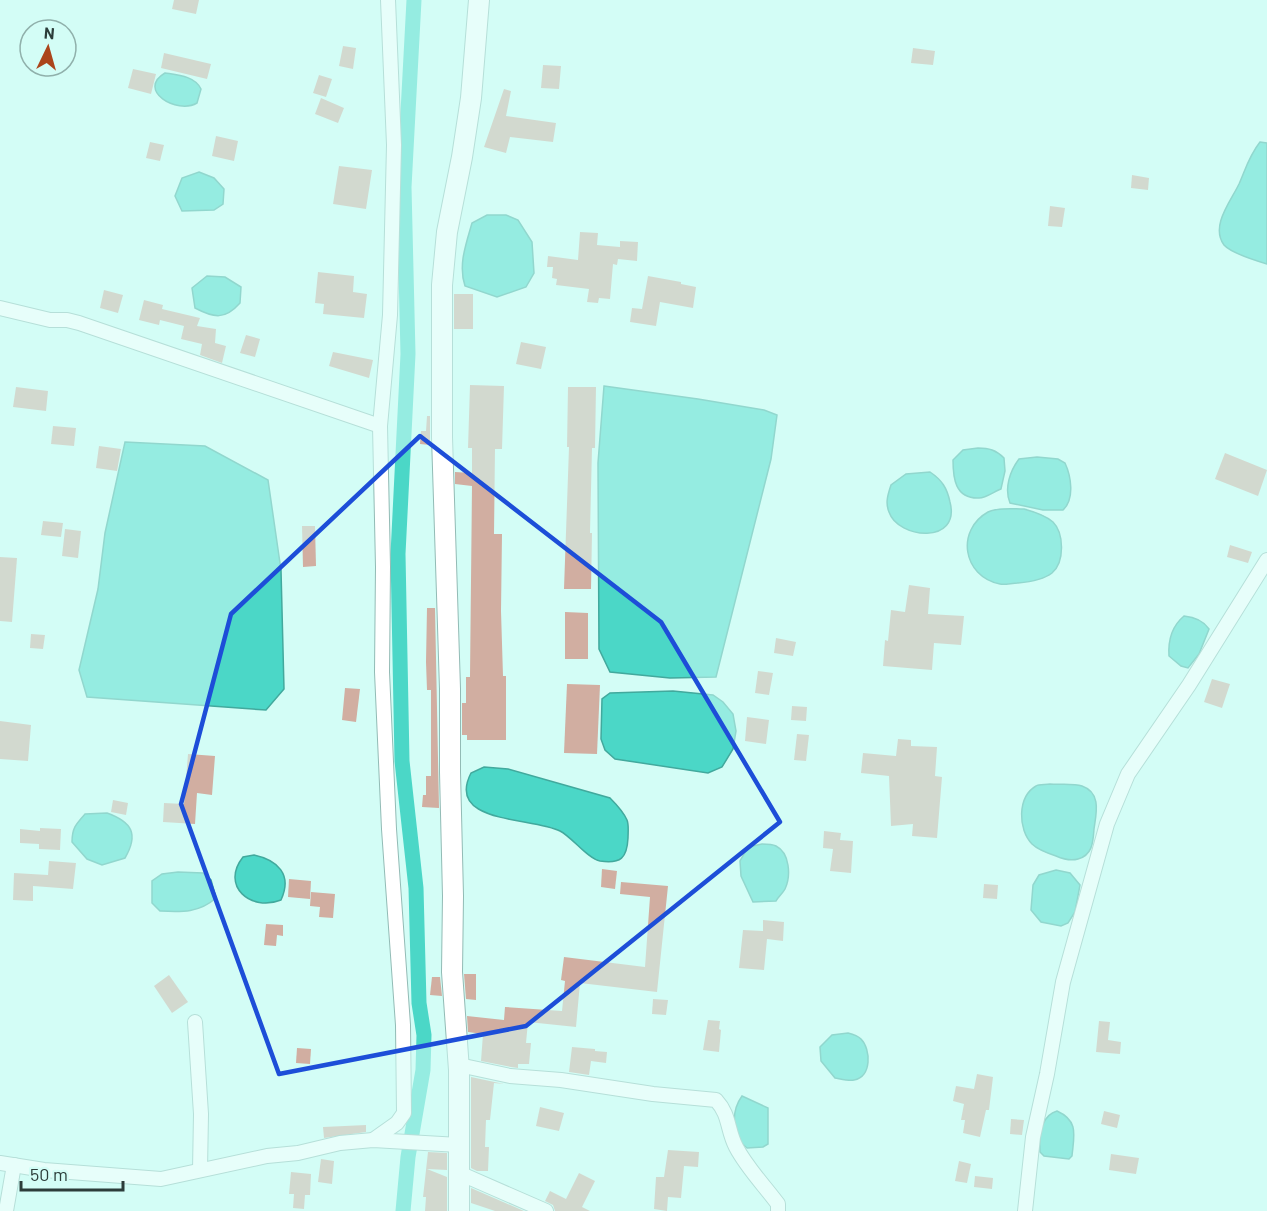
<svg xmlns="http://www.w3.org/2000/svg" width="1267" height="1211" viewBox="0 0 1267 1211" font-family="Barlow,sans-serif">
	<rect width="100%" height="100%" fill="#d3fdf6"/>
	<!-- water -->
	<g fill="#4bd7c7" stroke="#42a99d" stroke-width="1.5">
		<path d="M165,73c13,2 30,3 36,16l-4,14c-20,12 -61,-13 -32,-30z"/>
		<path d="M1260,142l7,1v121c-10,-3 -36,-11 -43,-19 -14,-19 7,-44 15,-61 7,-16 10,-28 21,-42z"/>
		<polygon points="199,172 214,178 224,189 223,204 214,210 182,211 175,196 182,178"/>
		<path d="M487,215h19l12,5 14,22 2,31 -8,14 -29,10 -32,-11c-7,-21 1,-42 7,-63z"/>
		<path d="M207,276l18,1 16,10 -1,16c-15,17 -26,15 -45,5l-3,-20z"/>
		<polygon points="604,386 698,399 764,410 777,415 771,459 716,677 670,678 610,672 599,649 598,463"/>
		<polygon points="125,442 205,446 268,480 281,570 284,689 266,710 87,697 79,670 98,589 105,533"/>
		<path d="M978,448c11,0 18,2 26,10l1,13 -4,18c-6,2 -15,9 -22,9 -24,1 -26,-20 -26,-38l10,-10z"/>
		<path d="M1037,457l21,2 7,4c6,13 10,36 -2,47h-20l-33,-7c-6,-15 0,-32 9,-44z"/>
		<path d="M930,472c12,8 17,16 20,30 11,43 -52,37 -61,10 -4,-9 -1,-18 2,-27l15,-11z"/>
		<path d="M1024,509c11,3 21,6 29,13 11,11 12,40 -1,51 -9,7 -23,9 -34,10 -6,0 -13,2 -18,1 -38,-8 -44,-54 -12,-72 10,-5 25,-3 36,-3z"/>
		<path d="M1184,616c10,1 19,4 25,13l-10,25 -11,14 -7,-2 -12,-10c-1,-15 3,-30 15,-40z"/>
		<polygon points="673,691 713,695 723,702 733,714 736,731 733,749 722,767 708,773 615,759 605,750 601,739 602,699 610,693"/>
		<path d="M484,767l24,2 102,29c6,6 13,13 17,22 2,5 1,12 1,18 -1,20 -7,26 -28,23 -12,-2 -28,-24 -40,-30 -28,-14 -115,-7 -89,-58z"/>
		<path d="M1050,784c9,1 23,-1 32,2 20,7 14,28 12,43 -1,12 -1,26 -16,30 -7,2 -15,0 -22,-3 -9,-3 -18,-6 -24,-12 -14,-14 -15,-47 4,-58 3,-2 10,-1 14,-2z"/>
		<path d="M107,813c25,9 32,21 18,45l-23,7 -15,-6 -15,-17c0,-14 4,-18 13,-28z"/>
		<path d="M762,844c4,0 10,0 14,2 14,7 15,30 9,43 -2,4 -7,8 -9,12l-23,1 -12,-26 -1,-15 8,-14z"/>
		<path d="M254,855c23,5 39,19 27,45 -30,12 -61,-14 -38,-43z"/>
		<polygon points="1056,870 1070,873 1080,885 1075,912 1068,923 1061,926 1041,922 1031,910 1033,885 1039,875"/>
		<path d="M178,872l25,1 8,7 5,18c-17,15 -34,14 -56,13l-8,-8v-22l10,-7z"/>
		<path d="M848,1033c4,1 10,3 13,6 10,10 11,38 -7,41 -5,1 -13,-1 -19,-2l-14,-17 -1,-14 12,-12z"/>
		<path d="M742,1096l26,12v36l-5,3 -16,1c-16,-11 -16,-37 -5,-52z"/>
		<path d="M1057,1111c22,10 17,24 15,45l-3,3 -25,-3 -4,-4c-1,-15 0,-36 17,-41z"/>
	</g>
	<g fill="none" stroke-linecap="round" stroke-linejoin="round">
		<!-- canal -->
		<polyline stroke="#4bd7c7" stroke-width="15" points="403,1211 408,1157 423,1070 424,1035 419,1003 416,888 402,761 398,554 408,354 404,187 414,0"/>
	</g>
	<!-- building -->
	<g fill="#d1aea1">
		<polygon points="174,0 199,0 196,14 172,9"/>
		<polygon points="343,46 356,48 353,69 339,66"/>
		<polygon points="913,48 935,51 933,65 911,63"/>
		<polygon points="164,53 211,64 207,79 161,68"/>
		<polygon points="543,65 561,66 559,89 541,88"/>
		<polygon points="133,69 156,74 151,94 128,88"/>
		<polygon points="319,75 332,79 326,97 313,93"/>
		<polygon points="504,89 511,91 506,116 556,123 553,142 510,137 506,153 484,147"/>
		<polygon points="321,98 344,108 338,123 315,114"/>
		<polygon points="216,136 238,141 234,161 212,156"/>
		<polygon points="150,142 164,145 160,161 146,158"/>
		<polygon points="339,166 372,170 366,209 333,204"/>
		<polygon points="1132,175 1149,178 1148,190 1131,188"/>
		<polygon points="1050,206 1065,208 1062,227 1048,226"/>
		<polygon points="580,232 598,233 597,245 620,247 620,241 638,242 637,261 618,259 617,265 613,264 610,299 599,298 598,303 587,302 589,289 556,285 557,279 552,278 553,267 547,267 548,256 578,260"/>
		<polygon points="318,272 354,276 353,292 367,294 364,318 323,314 324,304 315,303"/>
		<polygon points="648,276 681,282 681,284 696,287 693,308 660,302 656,326 630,322 632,308 642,309"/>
		<polygon points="104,290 123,295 118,313 100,308"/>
		<rect x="454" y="294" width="19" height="35"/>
		<polygon points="144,300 163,305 162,309 200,318 197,326 216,329 215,343 226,346 222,363 200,355 202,344 181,339 184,326 160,320 159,325 139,320"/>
		<polygon points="246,335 260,339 255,357 240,353"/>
		<polygon points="521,342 546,347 541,369 516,364"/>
		<polygon points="333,352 373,360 369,378 329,366"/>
		<polygon points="470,385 504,386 502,449 495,449 494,534 502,534 501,611 503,676 506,676 506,740 467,740 467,735 462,735 462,703 466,703 466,677 470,677 472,486 455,484 455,472 472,473 472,448 468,448"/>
		<polygon points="16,387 48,391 46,411 13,407"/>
		<polygon points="568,387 596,387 595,448 592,448 590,533 592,533 591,589 564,589 569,447 567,447"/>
		<polygon points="427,416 430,416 430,445 420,444 421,431 426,431"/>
		<polygon points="53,426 76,428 74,446 51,444"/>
		<polygon points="99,446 121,449 117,471 96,468"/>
		<polygon points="1225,453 1267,470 1258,496 1215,479"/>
		<polygon points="43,521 63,523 61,537 41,535"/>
		<polygon points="302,526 315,526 316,566 303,567"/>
		<polygon points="65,529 81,531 78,558 62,556"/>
		<polygon points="1230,545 1252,552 1248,563 1227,557"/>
		<polygon points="0,557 17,558 12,622 0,621"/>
		<polygon points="909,585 930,588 928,614 964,616 961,645 934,643 932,670 883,666 885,640 888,641 891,610 905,612"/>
		<polygon points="427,608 435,608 439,808 422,807 423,795 426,795 426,776 431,776 431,690 427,690 426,662"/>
		<polygon points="565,612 588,613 588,659 565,659"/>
		<polygon points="31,634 45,635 43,649 30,648"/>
		<polygon points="776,638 796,642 793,656 774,653"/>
		<polygon points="758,671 773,673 769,695 755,693"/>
		<polygon points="1212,679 1230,684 1222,708 1204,702"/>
		<polygon points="567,684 600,685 597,754 564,753"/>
		<polygon points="345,688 360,689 356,722 342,720"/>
		<polygon points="792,706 807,707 806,721 791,720"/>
		<polygon points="747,717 769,720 766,744 745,741"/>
		<polygon points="0,721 31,725 28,761 0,759"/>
		<polygon points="797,734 809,735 806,761 794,760"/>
		<polygon points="898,739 911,740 911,746 937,747 935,776 942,777 937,838 912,836 913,824 891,826 889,776 861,773 863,753 896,756"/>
		<polygon points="188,754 215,756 212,795 197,793 195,824 163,822 164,803 184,804"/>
		<polygon points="113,800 128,803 126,815 111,812"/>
		<polygon points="40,828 61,829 60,850 39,849 39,844 20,843 20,829 40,831"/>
		<polygon points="824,831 841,833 840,840 853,841 851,873 830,871 833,849 823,848"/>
		<polygon points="49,861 76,863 73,889 33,886 33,901 13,900 14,873 48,875"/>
		<polygon points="602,869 617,871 615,889 601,887"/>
		<polygon points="289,879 311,881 310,899 288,897"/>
		<polygon points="621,882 668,886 657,992 580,983 576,1027 528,1022 526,1043 531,1043 529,1064 518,1064 518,1068 511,1067 481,1061 483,1034 468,1032 467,1016 504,1020 505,1007 562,1011 565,981 561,980 564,957 645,967 650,897 620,894"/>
		<polygon points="984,884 998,885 997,899 983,898"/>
		<polygon points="311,892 335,894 333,918 319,917 320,907 310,906"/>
		<polygon points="763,920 784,922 783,941 767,939 764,970 739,968 743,930 763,931"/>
		<polygon points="266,924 283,925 283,936 277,935 276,946 264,945"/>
		<polygon points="464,974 476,974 476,1000 466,999"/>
		<polygon points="169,975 188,1002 172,1013 154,986"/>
		<polygon points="432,977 440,977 442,996 430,995"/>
		<polygon points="653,999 668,1000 666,1015 652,1014"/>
		<polygon points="708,1020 720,1021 719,1029 721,1030 719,1052 703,1050"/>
		<polygon points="1099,1021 1110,1022 1108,1040 1121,1042 1120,1054 1096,1052"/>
		<polygon points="572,1047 595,1049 595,1051 607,1052 606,1063 591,1061 589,1075 569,1072"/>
		<polygon points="297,1048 311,1049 310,1064 296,1063"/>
		<polygon points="977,1074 993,1077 989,1110 986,1110 980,1137 963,1133 965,1120 961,1120 964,1104 953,1101 956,1086 974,1089"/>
		<polygon points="471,1077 504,1084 494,1083 490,1120 486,1120 485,1147 489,1147 488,1171 477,1171 471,1168"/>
		<polygon points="540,1107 564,1113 559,1131 536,1126"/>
		<polygon points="1104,1111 1120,1115 1117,1128 1101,1124"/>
		<polygon points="1011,1119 1024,1120 1022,1135 1010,1134"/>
		<polygon points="366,1125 366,1132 324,1138 323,1127"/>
		<polygon points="668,1150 699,1152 698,1167 684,1166 681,1198 668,1197 667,1211 654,1209 656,1177 664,1177"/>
		<polygon points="428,1152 447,1153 447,1170 427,1169 447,1177 447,1211 425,1211 426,1197 423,1197"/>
		<polygon points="1111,1154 1139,1158 1136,1174 1109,1170"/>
		<polygon points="321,1159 334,1161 332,1184 318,1182"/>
		<polygon points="959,1161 971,1164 967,1183 955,1181"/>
		<polygon points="291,1172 311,1174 310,1195 305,1195 304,1209 293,1208 294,1194 289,1194"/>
		<polygon points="579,1173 595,1181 582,1207 590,1211 555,1211 553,1205 545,1201 550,1191 566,1199"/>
		<polygon points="975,1176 993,1178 992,1189 974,1187"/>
		<polygon points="471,1188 524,1211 495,1211 471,1203"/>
	</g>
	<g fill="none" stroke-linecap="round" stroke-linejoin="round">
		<!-- street casing -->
		<g stroke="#92bbb5" stroke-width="16">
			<g id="street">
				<polyline points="0,308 50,320 67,320 79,323 380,426"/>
				<polyline points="195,1022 201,1114 200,1170"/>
				<path d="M459,1065l51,11 51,4 92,14 63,6c14,15 11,30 20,47 11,21 28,38 42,57v7"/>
				<polyline points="373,1140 397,1123 404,1113 403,1025 389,829 382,672 383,567 380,426 390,315 394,145 388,0"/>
				<polyline points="0,1163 44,1170 161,1179 267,1156 298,1153 340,1143 373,1140 459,1145"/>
				<polyline points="459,1173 546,1211"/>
				<polyline points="6,1211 14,1165"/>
				<polyline points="1025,1211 1033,1137 1047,1074 1063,982 1107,824 1128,774 1189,685 1267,560"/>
			</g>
		</g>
		<!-- secondary casing -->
		<g stroke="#92bbb5" stroke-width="22">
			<polyline id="secondary" points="459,1211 459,1070 452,972 453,896 450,772 450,689 442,437 442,285 447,232 462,157 471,98 479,0"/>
		</g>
		<!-- street -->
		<use href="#street" stroke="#fff" stroke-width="14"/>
		<!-- secondary -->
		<use href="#secondary" stroke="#fff" stroke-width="20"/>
	</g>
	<!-- marked area -->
	<path d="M0 0H1267V1211H0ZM420,436l241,186 119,200 -254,204 -247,48 -98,-270 50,-190z" fill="#d3fdf6" fill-opacity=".55" fill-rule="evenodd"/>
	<path fill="none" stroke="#1d4ed8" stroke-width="4.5" stroke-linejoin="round" d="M420,436l241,186 119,200 -254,204 -247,48 -98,-270 50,-190z"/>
	<!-- north arrow -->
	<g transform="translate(48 48) rotate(5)"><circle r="28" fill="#d3fdf6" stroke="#90b0ab" stroke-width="1.5"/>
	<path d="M0-4.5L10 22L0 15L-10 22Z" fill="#ab451b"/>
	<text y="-9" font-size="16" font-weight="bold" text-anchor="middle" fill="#2c3d3a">N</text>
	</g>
	<!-- scale -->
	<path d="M21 1181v9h102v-9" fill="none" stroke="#2c3d3a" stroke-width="3"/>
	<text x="30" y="1181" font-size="18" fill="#2c3d3a" stroke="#d3fdf6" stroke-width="4.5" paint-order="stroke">50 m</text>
</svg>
